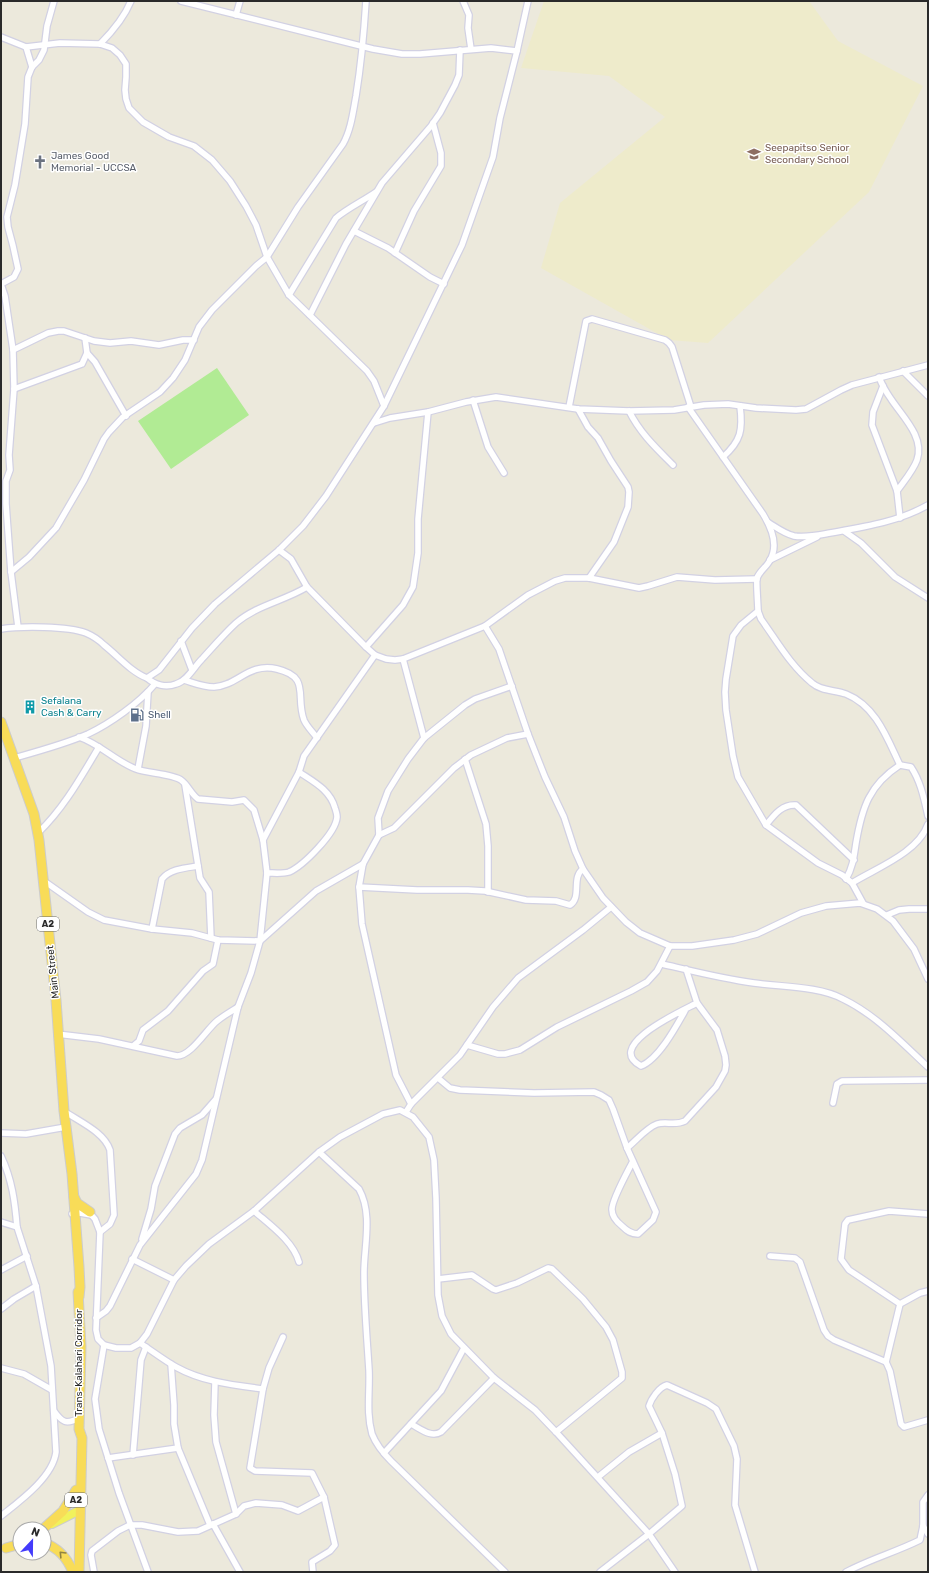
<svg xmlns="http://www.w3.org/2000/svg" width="929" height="1573" viewBox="0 0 929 1573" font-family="Rubik,sans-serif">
	<rect width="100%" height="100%" fill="#ece9dc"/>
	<!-- education -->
	<polygon fill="#eeebcb" points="544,1 809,1 838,41 923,86 869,192 708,343 669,340 541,268 560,203 665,117 609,76 521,68"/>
	<!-- pitch -->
	<polygon fill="#b1eb94" points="217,368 249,415 171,469 138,421"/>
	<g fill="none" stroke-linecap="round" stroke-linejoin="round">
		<!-- minor casing -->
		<g stroke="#d2d1e3" stroke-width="8">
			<g id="minor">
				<polyline points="181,1 373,49 402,54 420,54 491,48 517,51"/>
				<polyline points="463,1 469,15 468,28 471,49"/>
				<polyline points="236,15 240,1"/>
				<polyline points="1,37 26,47 60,43 100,44 112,48 120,55 126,64 126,77 125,90 126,99 129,108 143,122 169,137 194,146 212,160 230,181 246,206 256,225 267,257 289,295 367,371 374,381 384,406"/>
				<path d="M100,44c13,-13 24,-26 31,-43"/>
				<polyline points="26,47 32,67"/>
				<polyline points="354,231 388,248 430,277 444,284"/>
				<polyline points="395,253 414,211 441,166 441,153 433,123"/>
				<polyline points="1,284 5,296 13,350 14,389 9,455 10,470 6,481 6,504 11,572 18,627"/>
				<polyline points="1,284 14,277 18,269 13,246 8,227 7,217 15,185 25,124 28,77 32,67 39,60 44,50 47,26 54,1"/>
				<path d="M289,295l47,-77c12,-10 27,-17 40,-26"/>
				<polyline points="310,315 346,244 382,183 431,126 440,113 455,85 459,75 460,50"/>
				<polyline points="13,350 48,333 58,331 64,331 94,341 110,343 131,341 159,345 183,340 194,340"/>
				<polyline points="87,353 95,362 126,416"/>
				<polyline points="903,371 928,396"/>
				<path d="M879,377c3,8 7,15 12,22 11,17 34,38 26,61 -4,11 -13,21 -20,31"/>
				<polyline points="883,386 873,412 872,425 897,491 900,518"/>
				<polyline points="14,389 82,364 87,353 85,338"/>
				<polyline points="473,400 488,447 504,473"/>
				<polyline points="569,407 586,321 592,319 665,340 669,343 672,347 691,407"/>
				<path d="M688,407l75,107c8,13 16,31 7,46 -3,7 -10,10 -13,18 -1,3 1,27 1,33l-17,14 -8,11 -7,43 -1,13 1,18 7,46 5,21 28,48 52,38 24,12 10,8 11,20"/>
				<polyline points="578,409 588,427 598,438 611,461 628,487 629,492 628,507 614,542 589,578"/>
				<path d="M629,411c11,22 27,37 44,54"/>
				<polyline points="374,423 390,418 428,412 466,402 496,397 578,409 629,411 674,410 704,405 728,404 756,408 796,410 806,409 841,390 852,385 928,365"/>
				<path d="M723,457c18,-16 20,-27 17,-51"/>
				<path d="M769,523c8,5 16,11 25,13 12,2 25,-1 36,-3 34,-6 68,-11 98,-28"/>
				<polyline points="844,531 861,543 895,577 928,598"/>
				<polyline points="279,550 291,559 307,587 366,647 375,655 386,659 395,660 403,659 485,626 499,649 528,734 545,777 564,817 575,851 583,869 603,898 626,922 640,933 670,946 692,946 734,940 757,934 801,913 826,906 860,903 877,909 893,921 914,949 928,979"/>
				<polyline points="770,560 817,537"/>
				<path d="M11,572l18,-15 27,-29 28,-48 20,-41 5,-7 14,-15 37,-25 13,-14 12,-18 14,-33 13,-17 44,-44 11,-9 31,-50 45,-63c8,-14 10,-32 13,-48 5,-31 8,-63 10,-95"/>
				<path d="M758,611l3,8c16,22 29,46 51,64 9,8 23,7 34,11 30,12 41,44 54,71"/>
				<polyline points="485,626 528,595 555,581 565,578 589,578 639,588 648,586 677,577 715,580 757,579"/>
				<path d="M1,629c20,-3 67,-3 85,4 7,3 13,7 18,12 14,11 27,27 43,33l12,-8 33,-42 23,-24 64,-54 24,-24 23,-30 58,-90 78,-161 31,-88 7,-39 17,-67 11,-50"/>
				<polyline points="181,641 192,670"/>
				<polyline points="366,647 403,605 413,587 418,553 418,519 428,412"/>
				<polyline points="403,659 424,738"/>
				<path d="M147,678c8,7 19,10 29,6 11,-3 18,-17 26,-25 11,-12 22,-25 34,-36 21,-18 48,-22 71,-36"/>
				<path d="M184,680c10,3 19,7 30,7 23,-1 35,-25 63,-18 34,8 18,27 27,51 3,7 9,12 13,18"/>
				<path d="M79,737c21,7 36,24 57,32 11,4 37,5 45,11 7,5 10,14 17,19l34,3 12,-2 10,10 9,30 4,33 -7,68 -9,32 -13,34 -36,153 -6,14 -56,71 -30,61 -4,5 -10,7"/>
				<path d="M14,758c25,-7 51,-14 74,-24 23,-11 51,-31 67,-50"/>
				<polyline points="465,759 486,824 488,846 488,892"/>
				<polyline points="138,769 146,726 148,692"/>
				<polyline points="185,785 200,878 209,892 211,938"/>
				<path d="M766,825c8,-10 16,-21 30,-20l58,55"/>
				<path d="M38,833c26,-25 43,-56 61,-86"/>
				<polyline points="379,835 394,828 454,768 471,755 507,738 528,734"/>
				<polyline points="263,840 299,772 304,756 375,655"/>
				<path d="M267,873c7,0 16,1 22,-1 14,-6 47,-39 48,-55 0,-2 -1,-6 -2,-9 -5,-18 -21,-26 -36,-36"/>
				<path d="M846,879c7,-12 8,-23 10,-36 6,-35 13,-58 44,-78l11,2c10,15 13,32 17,49"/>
				<polyline points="44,881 88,912 104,920 152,929 192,933 218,940 260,941 316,891 363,864"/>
				<path d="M852,883c24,-15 66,-30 76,-59"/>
				<path d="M359,887l58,3h51l17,1 41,9 30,1 14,4c12,-7 1,-28 13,-36"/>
				<polyline points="887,915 899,910 909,909 928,909"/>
				<path d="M152,929l10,-50c8,-10 23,-11 36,-13"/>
				<path d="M662,964c30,7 61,15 92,19 27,4 65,3 89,16 33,16 58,43 85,68"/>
				<path d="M686,1009c-9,16 -27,50 -45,57 -38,-20 41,-55 56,-63"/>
				<path d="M57,1034l42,5 78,17c14,0 29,-26 40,-35 6,-5 13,-9 21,-14"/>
				<polyline points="467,1045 498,1054 505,1054 520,1050 557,1027 631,991 647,982 657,971 670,946"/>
				<polyline points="133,1046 139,1041 143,1030 168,1011 203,971 213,964 218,940"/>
				<path d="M438,1078l12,10 10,2 74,3 60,-1 7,3 8,5 4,9 14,39 29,64 -3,8 -15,14c-7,0 -11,-3 -16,-8 -5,-4 -10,-9 -10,-16 -1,-9 16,-39 21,-49"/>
				<polyline points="833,1103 837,1084 842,1081 928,1080"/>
				<polyline points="411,1104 396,1075 362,924 359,887 363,864 379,835 378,818 388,791 408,759 424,738 465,705 475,699 512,686"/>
				<path d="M64,1111c16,11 40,21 46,39l4,65 -4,9 -10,8"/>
				<polyline points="406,1112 411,1104 460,1055 493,1007 518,978 583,930 611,907"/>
				<polyline points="1,1133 26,1134 66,1127"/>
				<path d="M627,1148c9,-7 19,-20 30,-24 9,-3 18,2 28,-3l31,-34 9,-16 1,-6 -1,-9 -8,-26 -20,-27 -11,-34"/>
				<path d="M319,1152l40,37c14,25 5,57 5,84 0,32 3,65 5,97 1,21 -3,43 3,64 4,10 11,19 19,27l114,111"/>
				<path d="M1,1156c11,23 14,46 16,71"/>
				<polyline points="88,1211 95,1219 100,1232 96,1330 98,1339 104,1345 116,1348 131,1348 140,1343 147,1334 174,1280 186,1266 209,1244 254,1211 319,1152 340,1137 383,1114 400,1110 413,1117 429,1137 434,1160 436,1198 438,1295 442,1316 451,1334 494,1378 535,1410 556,1432 649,1534 675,1572"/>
				<path d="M254,1211c16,14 39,30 45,51"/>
				<polyline points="72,1214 80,1213 91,1215"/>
				<path d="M1,1222l16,5 19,59 15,80 5,86c-3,25 -36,49 -55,64"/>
				<polyline points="142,1239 151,1209 155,1186 175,1134 180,1128 202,1115 216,1099"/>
				<polyline points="770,1256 795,1258 800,1262 824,1330 828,1336 834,1340 886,1362"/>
				<polyline points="132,1259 174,1280"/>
				<polyline points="1,1270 27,1256"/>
				<polyline points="438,1279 472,1275 493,1289 496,1290 517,1283 548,1268 552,1269 583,1299 606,1327 613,1340 622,1372 622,1378 556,1432"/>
				<polyline points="928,1291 920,1293 900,1304 886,1362 890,1371 901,1424 904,1427 928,1420"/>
				<polyline points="900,1304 849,1270 841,1259 845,1224 848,1220 889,1211 928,1214"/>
				<polyline points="1,1309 14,1299 36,1286"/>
				<polyline points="283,1337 269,1368 263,1389 250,1468 255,1471 312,1473 324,1497 335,1545 330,1551 312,1562 313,1572"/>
				<path d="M140,1343c12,8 24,17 36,24 27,15 57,18 87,22"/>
				<polyline points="104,1345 95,1399 99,1429 119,1493 148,1572"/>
				<polyline points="171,1364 174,1405 174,1424 178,1448 210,1525"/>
				<polyline points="1,1368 24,1374 52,1390"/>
				<polyline points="215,1382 214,1415 216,1442 236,1514"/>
				<path d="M54,1411c8,11 12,14 25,7"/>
				<path d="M411,1424c10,5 20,14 30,8l53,-54"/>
				<polyline points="384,1453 441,1391 464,1348"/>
				<polyline points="133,1455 141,1360 146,1347"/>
				<polyline points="108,1458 178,1448"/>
				<polyline points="598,1477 629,1452 662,1433"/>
				<polyline points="213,1524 240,1572"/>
				<polyline points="923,1526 928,1534"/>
				<polyline points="94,1572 91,1555 92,1551 118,1531 130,1525 142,1525 178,1532 198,1531 236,1514 244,1506 256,1503 282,1505 298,1511 324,1497"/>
				<path d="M600,1572l49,-38 33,-28 -7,-32 -13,-41 -13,-27c2,-7 10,-19 18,-21l40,18 9,6 18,37 3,13 -2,46 20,67"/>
				<path d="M846,1572c24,-13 50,-20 74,-32l3,-14v-24l5,-7"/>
			</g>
		</g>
		<!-- primary casing -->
		<g stroke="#ccc" stroke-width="10">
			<polyline id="primary" points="52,1524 80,1510"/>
		</g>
		<!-- trunk casing -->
		<g stroke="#ccc" stroke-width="11">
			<g id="trunk">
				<polyline points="1,722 34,814 39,840 56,1000 64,1111 72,1174 79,1267 80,1287 79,1297"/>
				<polyline points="74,1197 77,1203 90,1212"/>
				<polyline points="78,1292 81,1346 79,1429 82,1438 79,1572"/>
				<polyline points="43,1529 63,1511 76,1490"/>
				<path d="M44,1543c15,5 23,15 29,29"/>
				<polyline points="6,1548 20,1544"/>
			</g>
		</g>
		<!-- minor -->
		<use href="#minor" stroke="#fff" stroke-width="5.5"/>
		<!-- primary -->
		<use href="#primary" stroke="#f1f15c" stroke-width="8"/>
		<!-- trunk -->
		<use href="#trunk" stroke="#f8dc58" stroke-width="9"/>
	</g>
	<!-- one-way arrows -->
	<defs><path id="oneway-chevron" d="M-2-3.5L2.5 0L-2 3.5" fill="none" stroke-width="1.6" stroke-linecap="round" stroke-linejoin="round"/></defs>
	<use stroke="#918341" href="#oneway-chevron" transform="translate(62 1554) rotate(-134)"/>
	<!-- icons -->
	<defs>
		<g id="school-bare" transform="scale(1.08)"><path d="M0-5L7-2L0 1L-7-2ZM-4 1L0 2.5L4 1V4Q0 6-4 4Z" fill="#8d6e63" stroke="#fff" stroke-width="2.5" paint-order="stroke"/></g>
		<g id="church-bare" transform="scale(1.08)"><path d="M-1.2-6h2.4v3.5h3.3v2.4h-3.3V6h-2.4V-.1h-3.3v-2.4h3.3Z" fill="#6b7280" stroke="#fff" stroke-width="2.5" paint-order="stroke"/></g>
		<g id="building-bare" transform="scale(1.08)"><path d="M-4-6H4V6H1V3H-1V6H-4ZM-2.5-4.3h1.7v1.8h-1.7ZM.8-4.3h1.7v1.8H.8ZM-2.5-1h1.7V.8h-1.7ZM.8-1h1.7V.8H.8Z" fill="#0f9aa8" stroke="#fff" stroke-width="2.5" paint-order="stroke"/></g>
		<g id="fuel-bare" transform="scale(1.08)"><path d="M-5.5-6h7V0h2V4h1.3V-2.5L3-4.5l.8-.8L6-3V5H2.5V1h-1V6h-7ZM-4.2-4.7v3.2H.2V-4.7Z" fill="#5c6f8a" stroke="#fff" stroke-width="2.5" paint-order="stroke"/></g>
	</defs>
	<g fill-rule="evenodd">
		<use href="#school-bare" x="754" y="154"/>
		<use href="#church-bare" x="40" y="162"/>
		<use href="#building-bare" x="30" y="707"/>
		<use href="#fuel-bare" x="137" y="715"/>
	</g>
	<g text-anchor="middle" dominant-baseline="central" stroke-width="3" stroke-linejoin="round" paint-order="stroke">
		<!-- shield labels -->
		<g fill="#fff" stroke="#6a6a6a" stroke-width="1">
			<rect x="37" y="917" width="22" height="14" rx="3"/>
			<rect x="65" y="1493" width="22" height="14" rx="3"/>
		</g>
		<g font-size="9" font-weight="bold" fill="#2a2a2a">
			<text x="48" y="924">A2</text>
			<text x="76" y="1500">A2</text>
		</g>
		<!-- education labels -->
		<g font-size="10" fill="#785e54" stroke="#fff" text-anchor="start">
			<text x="765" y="148">Seepapitso Senior<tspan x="765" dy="12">Secondary School</tspan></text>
		</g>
		<!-- worship labels -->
		<g font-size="10" fill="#5b616d" stroke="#fff" text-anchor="start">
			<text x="51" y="156">James Good<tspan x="51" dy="12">Memorial - UCCSA</tspan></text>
		</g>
		<!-- culture labels -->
		<g font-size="10" fill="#0d838f" stroke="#fff" text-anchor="start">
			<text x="41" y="701">Sefalana<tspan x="41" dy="12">Cash &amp; Carry</tspan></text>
		</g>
		<!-- service labels -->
		<g font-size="10" fill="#4e5e75" stroke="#fff" text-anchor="start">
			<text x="148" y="715">Shell</text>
		</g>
		<!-- street labels -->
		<g font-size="10" fill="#2a2a2a" stroke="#fff">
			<text transform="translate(53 972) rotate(-96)">Main Street</text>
			<text transform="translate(79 1363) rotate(-90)">Trans-Kalahari Corridor</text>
		</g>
	</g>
	<!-- border -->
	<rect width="929" height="1573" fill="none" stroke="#2a2a2a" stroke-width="4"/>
	<!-- north arrow -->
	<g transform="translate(32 1541) rotate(22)"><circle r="19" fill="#ffffff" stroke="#aaaaaa"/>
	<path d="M0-3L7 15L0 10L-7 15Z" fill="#443bfb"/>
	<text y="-6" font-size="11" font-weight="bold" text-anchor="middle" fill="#2a2a2a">N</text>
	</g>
</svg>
